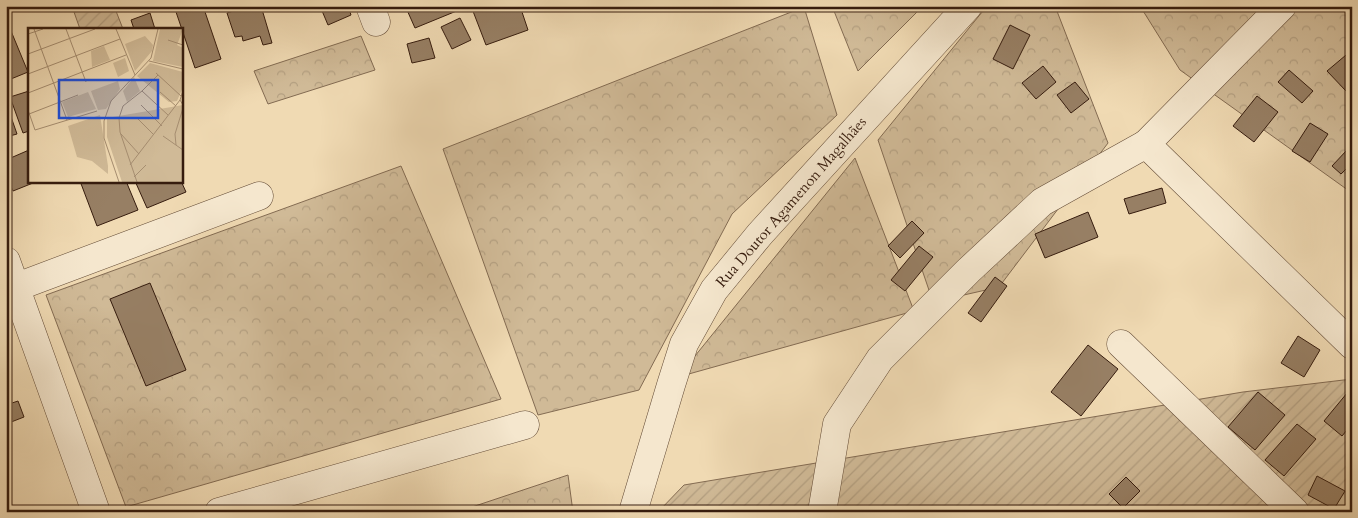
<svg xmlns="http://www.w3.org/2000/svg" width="1358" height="518" viewBox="0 0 1358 518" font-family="Cardo,serif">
	<defs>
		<pattern id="forest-crowns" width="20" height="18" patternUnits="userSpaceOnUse" patternTransform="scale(1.25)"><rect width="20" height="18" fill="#d0ba97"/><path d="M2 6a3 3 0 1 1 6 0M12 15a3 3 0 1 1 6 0" fill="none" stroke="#b39f81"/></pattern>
		<pattern id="garden-furrows" width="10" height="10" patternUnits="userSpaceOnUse" patternTransform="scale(1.25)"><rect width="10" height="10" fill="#d0ba97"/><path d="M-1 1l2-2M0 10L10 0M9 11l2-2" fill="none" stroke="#b39f81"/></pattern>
	</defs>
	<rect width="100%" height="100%" fill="#f0dab3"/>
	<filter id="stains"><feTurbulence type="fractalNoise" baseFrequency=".004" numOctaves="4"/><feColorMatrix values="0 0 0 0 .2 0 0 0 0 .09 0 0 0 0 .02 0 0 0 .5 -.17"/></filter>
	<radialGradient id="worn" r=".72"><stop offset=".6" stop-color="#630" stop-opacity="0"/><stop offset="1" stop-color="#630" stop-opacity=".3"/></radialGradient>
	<!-- forest -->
	<g fill="url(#forest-crowns)" stroke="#836b52">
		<polygon points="832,6 923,6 858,71"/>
		<polygon points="987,6 1055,6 1108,143 999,287 933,302 878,140"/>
		<polygon points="1140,6 1352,6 1352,193 1180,70"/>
		<polygon points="804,7 837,115 732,214 639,390 538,415 443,149"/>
		<polygon points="361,36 375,70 268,104 254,71"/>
		<polygon points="855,158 914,311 678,377"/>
		<polygon points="401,166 501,399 126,507 46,295"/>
		<polygon points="568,475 573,512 457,512"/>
	</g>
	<!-- garden -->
	<g fill="url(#garden-furrows)" stroke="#836b52">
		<polygon points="88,6 114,6 123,29 80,29 74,12"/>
		<polygon points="1352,379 1352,512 658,512 684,485 1243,392"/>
	</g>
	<!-- building -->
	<g fill="#977f64" stroke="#361c0e">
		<polygon points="174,6 203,6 221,59 195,68"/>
		<polygon points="250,6 261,6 272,43 263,45 260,36 243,41 242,36 235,37 227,13"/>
		<polygon points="320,6 348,6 351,15 328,25"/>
		<polygon points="416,6 457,6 459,10 415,28 407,10"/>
		<polygon points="471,6 520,6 528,30 486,45"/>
		<polygon points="150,13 155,29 134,29 131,20"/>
		<polygon points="460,18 471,40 452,49 441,27"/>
		<polygon points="1010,25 1030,35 1013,69 993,59"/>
		<polygon points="11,31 28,72 6,81 6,33"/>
		<polygon points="429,38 435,58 412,63 407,44"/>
		<polygon points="1352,50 1352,86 1346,91 1327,71"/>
		<polygon points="1043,66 1056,82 1036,99 1022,83"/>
		<polygon points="1289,70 1313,91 1302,103 1278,82"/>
		<polygon points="1075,82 1089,99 1071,113 1057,95"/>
		<polygon points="29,91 29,131 23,133 10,97"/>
		<polygon points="1257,96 1278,112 1254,142 1233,126"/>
		<polygon points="9,111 17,134 6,137 6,112"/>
		<polygon points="1310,123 1328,134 1310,162 1292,151"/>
		<polygon points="29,150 29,181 38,181 13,191 6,176 6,160"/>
		<polygon points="1347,150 1352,155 1352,163 1341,174 1332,166"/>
		<polygon points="80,181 126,181 138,210 97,226"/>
		<polygon points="135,181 181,181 186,192 147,208"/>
		<polygon points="1162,188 1166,203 1129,214 1124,199"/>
		<polygon points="1088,212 1098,237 1045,258 1035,234"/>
		<polygon points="912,221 924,233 900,258 888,246"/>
		<polygon points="919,246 933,257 905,291 891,280"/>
		<polygon points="995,277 1007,286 981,322 968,313"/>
		<polygon points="150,283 186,370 146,386 110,299"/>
		<polygon points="1298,336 1320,350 1304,377 1281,363"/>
		<polygon points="1088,345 1118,369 1081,416 1051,392"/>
		<polygon points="1352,387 1352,424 1342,436 1324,421"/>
		<polygon points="1258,392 1285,415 1255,450 1228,427"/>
		<polygon points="18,401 24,417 6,424 6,405"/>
		<polygon points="1297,424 1316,439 1284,476 1265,460"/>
		<polygon points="1317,476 1345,491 1334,509 1308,495"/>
		<polygon points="1126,477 1140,491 1123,508 1109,494"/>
		<polygon points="1349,501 1352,503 1352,512 1343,512"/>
	</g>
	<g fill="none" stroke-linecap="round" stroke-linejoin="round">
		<!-- street casing -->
		<g stroke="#644c37" stroke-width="29">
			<g id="street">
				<polyline points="370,6 376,22"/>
				<polyline points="1282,6 1146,144 1352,345"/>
				<polyline points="6,261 96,512"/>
				<polyline points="6,291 259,196"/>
				<polyline points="1121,344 1295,512"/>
				<polyline points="219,512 525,425"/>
				<polyline points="633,512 671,385 684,344 714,290 760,234 968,6"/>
				<polyline points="822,512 837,424 880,359 968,271 1042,202 1146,144"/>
			</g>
		</g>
		<!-- street -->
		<use href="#street" stroke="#f5e7ce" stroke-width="28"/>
	</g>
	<g text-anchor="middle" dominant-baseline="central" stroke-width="4" stroke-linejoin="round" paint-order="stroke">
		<!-- street labels -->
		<g font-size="15" fill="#361c0e" stroke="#f5e7ce">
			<text transform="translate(791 202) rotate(-49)">Rua Doutor Agamenon Magalhães</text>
		</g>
	</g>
	<!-- overview -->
	<g transform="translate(28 28)">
		<rect width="155" height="155" fill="#f0dab3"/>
		<path d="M132,1h23l-6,16 6,3v19l-30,-6zM117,8l8,9 -1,6 -17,20 -10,-27zM97,30l4,13 -11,6 -5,-14zM122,35l33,9v15l-6,14 -8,1 -32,-26zM106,49l6,14 -13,11 -4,-11zM90,53l2,8 -14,20 -8,1 -7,-19zM60,64l8,17 -28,8 -6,-15zM72,87l8,51v8l-16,-13 -15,-4 -9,-31z" fill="#d0ba97"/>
		<path d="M76,18l6,14 -18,7 -1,-16zM155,77v77h-61l-15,-45v-19z" fill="#d0ba97"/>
		<path fill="none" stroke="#a68e71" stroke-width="1" d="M6,1l33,91M38,1l20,53M88,1l19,46M0,6l15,-5M140,12l15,5M0,26l67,-25M121,33l34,8M128,45l25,23M0,46l92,-35M130,47l-16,16 26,24M155,63l-3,9 3,5M132,64l16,14M0,65l98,-38M113,77l21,21M0,82l7,20 62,-19M1,86l49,-19M110,91l15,15M93,106l18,20M135,108l20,14M148,117l-1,-11 8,-26M102,137l50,-65M106,149l12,-12M91,154l-15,-44v-17l7,-20 40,-43 7,-29M109,154l-17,-50 -1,-14 4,-12 19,-15"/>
		<path fill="#1d4ed8" fill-opacity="0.15" stroke="#1d4ed8" stroke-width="2.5" d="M31,52h99v38h-99z"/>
		<rect width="155" height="155" fill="none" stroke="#361c0e" stroke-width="2.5"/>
	</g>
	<!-- margin -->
	<rect width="1358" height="518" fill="none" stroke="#f0dab3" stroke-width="25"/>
	<rect x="8" y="8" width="1343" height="503" fill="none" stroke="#361c0e" stroke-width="2.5"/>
	<rect x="12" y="12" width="1333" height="493" fill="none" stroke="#361c0e"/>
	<rect width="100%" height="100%" filter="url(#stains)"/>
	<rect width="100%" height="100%" fill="url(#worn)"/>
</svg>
